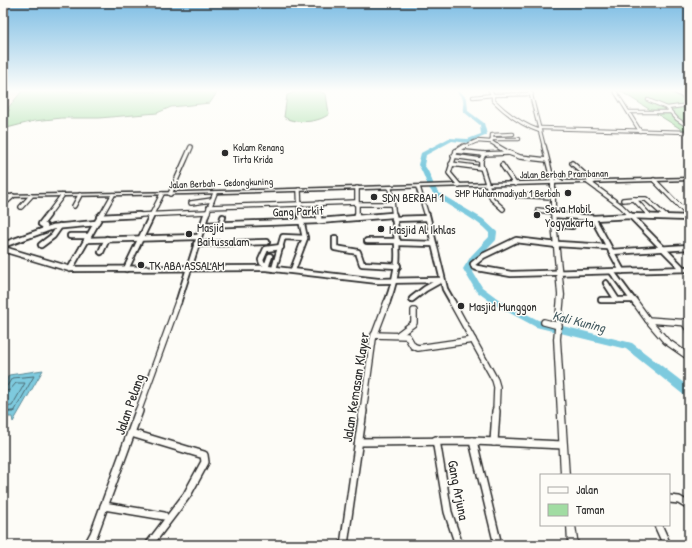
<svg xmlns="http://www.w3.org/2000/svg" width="692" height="548" viewBox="0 0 692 548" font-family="'Patrick Hand',sans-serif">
	<rect width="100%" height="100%" fill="#fdfcf7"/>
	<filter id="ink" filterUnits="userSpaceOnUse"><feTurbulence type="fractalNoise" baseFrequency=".025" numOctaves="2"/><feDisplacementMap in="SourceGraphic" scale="8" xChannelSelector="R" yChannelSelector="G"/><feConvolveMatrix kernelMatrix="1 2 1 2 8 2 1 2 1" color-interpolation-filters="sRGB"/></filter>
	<g filter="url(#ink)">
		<!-- built -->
		<polygon fill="#f6e6dc" points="3,91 22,91 8,108 10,110 3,114"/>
		<!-- green -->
		<g fill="#a1dca2" stroke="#668466">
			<polygon points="22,91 218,91 210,103 171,107 157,113 99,118 62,118 34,121 3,129 3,114 10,110 8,108"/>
			<path d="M297,91h22l7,3 3,20c-11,9 -33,10 -45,3l3,-22z"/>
			<polygon points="620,91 689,91 689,134"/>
		</g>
		<!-- water -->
		<polygon fill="#7ecade" stroke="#5d8a96" points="43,370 13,422 12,417 3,417 3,386 9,375"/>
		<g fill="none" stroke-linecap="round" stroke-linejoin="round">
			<!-- shore-far1 -->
			<g stroke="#4c6b73" stroke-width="1">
				<polyline points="3,387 7,386 12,378 34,376 14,412 3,412"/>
				<polyline points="3,392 10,390 16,383 25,383 12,406 3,407"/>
			</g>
			<!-- shore -->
			<polyline stroke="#4c6b73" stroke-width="1.5" points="3,412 15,411"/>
			<!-- river -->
			<path fill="#7ecade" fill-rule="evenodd" d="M456,91h4l7,8 1,12 16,12 3,12 -18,8 -17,-2 -26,14 -2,10c7,8 8,20 15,28l44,26 14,13 -1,8 -19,20 -6,9 11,18 19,14 37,19 94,23 57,44v11l-4,-2 -59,-47 -90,-22 -41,-22 -19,-14 -13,-22 8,-13 18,-19v-4c-15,-17 -38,-23 -54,-38 -9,-7 -10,-21 -17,-30l3,-12 28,-15 19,1 13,-5 -1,-9 -16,-13 -1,-13z"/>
			<!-- minor-far4 casing -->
			<g stroke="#2b2b2b" stroke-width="4.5">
				<g id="minor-far4">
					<polyline points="490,91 493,95 532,94"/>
					<polyline points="530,91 544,147"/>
					<polyline points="615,91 640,131"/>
					<path d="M473,97l20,-2v5c13,13 29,25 47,31"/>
					<polyline points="648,100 667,108"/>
					<polyline points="689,105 667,108 677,119 689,127"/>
					<polyline points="629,112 670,112"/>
					<polyline points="540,128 689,132"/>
					<polyline points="492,139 492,135 513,134"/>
					<polyline points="463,147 477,141 491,142"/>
					<polyline points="499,147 491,142 492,139 519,139"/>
				</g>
			</g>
			<!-- minor-far3 casing -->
			<g stroke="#2b2b2b" stroke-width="6">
				<g id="minor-far3">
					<polyline points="544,146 553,183"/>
					<polyline points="456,151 464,146"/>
					<polyline points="509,153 520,157 547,160"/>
					<polyline points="484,154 481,160 481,165 492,199 503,209"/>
					<polyline points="453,156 481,160"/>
					<polyline points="572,163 593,182"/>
					<polyline points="451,164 482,168"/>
					<polyline points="502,165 515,184"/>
					<polyline points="654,180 689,216"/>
					<polyline points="588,182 621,206 631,216"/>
					<polyline points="459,185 449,173 456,151 484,154 509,153 497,146"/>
					<polyline points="418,187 427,216"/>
					<polyline points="357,188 357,216"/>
					<polyline points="390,188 394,216"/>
					<polyline points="299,190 300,216"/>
					<polyline points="170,194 191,147"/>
					<polyline points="514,195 552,197"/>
					<polyline points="623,200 634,199"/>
					<polyline points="191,203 212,200"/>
					<polyline points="356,204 392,204"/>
					<polyline points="3,205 13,196"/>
					<polyline points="74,206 80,195"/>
					<polyline points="21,207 31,196"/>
					<polyline points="209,207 356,202"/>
					<polyline points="680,207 689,207"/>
					<polyline points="538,210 553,212"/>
					<polyline points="554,215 569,216"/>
					<polyline points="47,216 62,196"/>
					<polyline points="101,216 113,195"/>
					<polyline points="117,216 208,212"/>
					<polyline points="151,216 162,194"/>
					<polyline points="206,216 215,193"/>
					<polyline points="319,216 320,203"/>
					<polyline points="379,216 394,215"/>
					<polyline points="628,216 636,216"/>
					<polyline points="650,216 634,199 646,199 665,216"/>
				</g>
			</g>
			<!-- minor-far2 casing -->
			<g stroke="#2b2b2b" stroke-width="8">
				<g id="minor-far2">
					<polyline points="357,215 357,218"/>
					<polyline points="427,215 445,289 453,303"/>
					<polyline points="556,215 593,218 631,216 689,218"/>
					<polyline points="630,215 683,269"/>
					<polyline points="99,217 139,215"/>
					<polyline points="593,218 622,271"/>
					<polyline points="394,219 427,218"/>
					<polyline points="319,221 319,215"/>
					<polyline points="221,224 223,217"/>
					<polyline points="554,224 572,226"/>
					<polyline points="203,225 319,221 392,215"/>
					<polyline points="44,230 45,226 41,224 48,215"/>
					<polyline points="70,236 89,236"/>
					<polyline points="335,238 335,248 358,252 362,264 398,266"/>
					<polyline points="86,240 198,237"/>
					<polyline points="367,241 398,241"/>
					<polyline points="398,243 434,244"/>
					<polyline points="196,244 267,242"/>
					<polyline points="557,244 608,247"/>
					<polyline points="3,245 53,227 96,223"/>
					<polyline points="41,245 53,236 60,226"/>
					<polyline points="557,245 516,240 483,256 473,264 474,267 477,268 511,274 689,269"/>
					<polyline points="3,249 70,269 266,268 378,281 439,280"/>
					<polyline points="101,252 107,239"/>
					<polyline points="611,252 689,247"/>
					<polyline points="267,265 262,263 261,260 266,249 281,247"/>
					<polyline points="266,267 270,256"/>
					<polyline points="70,269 101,215"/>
					<polyline points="126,269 152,215"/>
					<polyline points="274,269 283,237 305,238"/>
					<polyline points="293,270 305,238 300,215"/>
					<polyline points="612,272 635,303"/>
					<polyline points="606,283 617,300"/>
					<polyline points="412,299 425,289 441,280"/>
					<polyline points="601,300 634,300"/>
					<polyline points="178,303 206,215"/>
					<path d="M387,303c13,-34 12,-52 7,-88"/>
				</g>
			</g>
			<!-- minor-far1 casing -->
			<g stroke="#2b2b2b" stroke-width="8">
				<g id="minor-far1">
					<polyline points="452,302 495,380 497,387 496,412"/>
					<polyline points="635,302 648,320 689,323"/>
					<polyline points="648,320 666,341 689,357"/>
					<polyline points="544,322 559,326"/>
					<polyline points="684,322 689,330"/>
					<polyline points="374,335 407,336 413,346 418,348 473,340"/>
					<polyline points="398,335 414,323 414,311"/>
					<polyline points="138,412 178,302"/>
					<polyline points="363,412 373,339 387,302"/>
				</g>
			</g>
			<!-- minor casing -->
			<g stroke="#2b2b2b" stroke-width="10">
				<g id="minor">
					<polyline points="131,433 204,455 205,462 187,495 149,545"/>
					<polyline points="436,440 448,512 459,545"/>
					<polyline points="473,441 498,545"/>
					<polyline points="359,442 473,441 563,445"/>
					<polyline points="494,442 496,411"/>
					<polyline points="669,499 679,500 689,506"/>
					<polyline points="104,506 164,516"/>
					<polyline points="658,525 667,545"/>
					<polyline points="88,545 94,534 139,411"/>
					<polyline points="344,545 363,411"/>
				</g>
			</g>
			<!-- tertiary casing -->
			<g stroke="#2b2b2b" stroke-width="2.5">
				<g id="tertiary">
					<polygon points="551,182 553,182 555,183 555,212 564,295 560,339 569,475 561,475 554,339 558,295 551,212"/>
					<polygon points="567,525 575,525 578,545 568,545"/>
				</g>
			</g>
			<!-- secondary casing -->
			<g stroke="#2b2b2b" stroke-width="3">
				<g id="secondary">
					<polygon points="672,91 676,91 689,99 689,101"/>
					<polygon points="549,175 553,175 563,181 689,178 689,180 186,194 3,197 3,195 186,192 557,181 549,177"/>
				</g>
			</g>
			<!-- minor-far4 -->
			<use href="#minor-far4" stroke="#fdfcf7" stroke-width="2.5"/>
			<!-- minor-far3 -->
			<use href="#minor-far3" stroke="#fdfcf7" stroke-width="3.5"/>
			<!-- minor-far2 -->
			<use href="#minor-far2" stroke="#fdfcf7" stroke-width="4.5"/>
			<!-- minor-far1 -->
			<use href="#minor-far1" stroke="#fdfcf7" stroke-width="5.5"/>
			<!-- minor -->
			<use href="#minor" stroke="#fdfcf7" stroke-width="7"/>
			<!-- tertiary -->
			<use href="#tertiary" fill="#fdfcf7" fill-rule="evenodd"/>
			<!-- secondary -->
			<use href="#secondary" fill="#fdfcf7" fill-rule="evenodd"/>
		</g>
	</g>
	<!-- sky -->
	<linearGradient id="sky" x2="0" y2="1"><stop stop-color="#7dbde4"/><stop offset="0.54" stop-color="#fefefb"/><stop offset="1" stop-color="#fefefb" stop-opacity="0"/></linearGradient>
	<rect width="692" height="168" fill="url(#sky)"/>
	<!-- markers -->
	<g fill="#2b2b2b" stroke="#fdfcf7" stroke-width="1.5">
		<circle cx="225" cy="153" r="4"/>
		<circle cx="568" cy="193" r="4"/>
		<circle cx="374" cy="197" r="4"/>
		<circle cx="537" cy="215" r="4"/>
		<circle cx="381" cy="229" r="4"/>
		<circle cx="189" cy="234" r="4"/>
		<circle cx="141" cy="265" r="4"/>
		<circle cx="461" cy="306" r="4"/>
	</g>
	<g text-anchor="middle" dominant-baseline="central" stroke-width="3" stroke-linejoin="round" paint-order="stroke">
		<!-- far-poi labels -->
		<g font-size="10" fill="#2b2b2b" stroke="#fdfcf7" text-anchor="start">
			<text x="233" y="147">Kolam Renang<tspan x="233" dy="12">Tirta Krida</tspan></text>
			<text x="560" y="193" text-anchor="end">SMP Muhammadiyah 1 Berbah</text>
		</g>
		<!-- far-street labels -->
		<g font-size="10" fill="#2b2b2b" stroke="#fdfcf7">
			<text transform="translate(564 174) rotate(-1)">Jalan Berbah Prambanan</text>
			<text transform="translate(221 183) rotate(-2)">Jalan Berbah - Gedongkuning</text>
		</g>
		<!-- poi labels -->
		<g font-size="12" fill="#2b2b2b" stroke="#fdfcf7" text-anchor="start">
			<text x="382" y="197">SDN BERBAH 1</text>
			<text x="545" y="208">Sewa Mobil<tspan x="545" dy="14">Yogyakarta</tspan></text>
			<text x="197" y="227">Masjid<tspan x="197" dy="14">Baitussalam</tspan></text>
			<text x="389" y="229">Masjid Al Ikhlas</text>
			<text x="149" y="265">TK ABA ASSALAM</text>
			<text x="469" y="306">Masjid Munggon</text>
		</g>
		<!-- street labels -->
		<g font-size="12" fill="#2b2b2b" stroke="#fdfcf7">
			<text transform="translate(298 211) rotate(-2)">Gang Parkit</text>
		</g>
		<!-- water labels -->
		<g font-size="13" font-style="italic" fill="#445b61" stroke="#fdfcf7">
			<text transform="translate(579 321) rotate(14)">Kali Kuning</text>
		</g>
		<!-- near-street labels -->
		<g font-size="14" fill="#2b2b2b" stroke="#fdfcf7">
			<text transform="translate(355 387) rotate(-81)">Jalan Kemasan Klayer</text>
			<text transform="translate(129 404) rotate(-71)">Jalan Pelang</text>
			<text transform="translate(459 490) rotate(79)">Gang Arjuna</text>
		</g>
	</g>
	<!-- margin -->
	<rect width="692" height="548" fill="none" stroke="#fdfcf7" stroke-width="16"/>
	<rect x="8" y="8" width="676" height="532" fill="none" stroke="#2b2b2b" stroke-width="1.5" filter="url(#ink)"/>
	<!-- legend -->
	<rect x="540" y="474" width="130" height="52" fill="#fdfcf7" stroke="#a9a8a5"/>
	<rect x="548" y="487" width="20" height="6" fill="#fdfcf7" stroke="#a9a8a5"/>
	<text x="576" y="494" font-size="12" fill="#2b2b2b">Jalan</text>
	<rect x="548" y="504" width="20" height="12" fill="#a1dca2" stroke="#a9a8a5"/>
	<text x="576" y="514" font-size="12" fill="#2b2b2b">Taman</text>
</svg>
